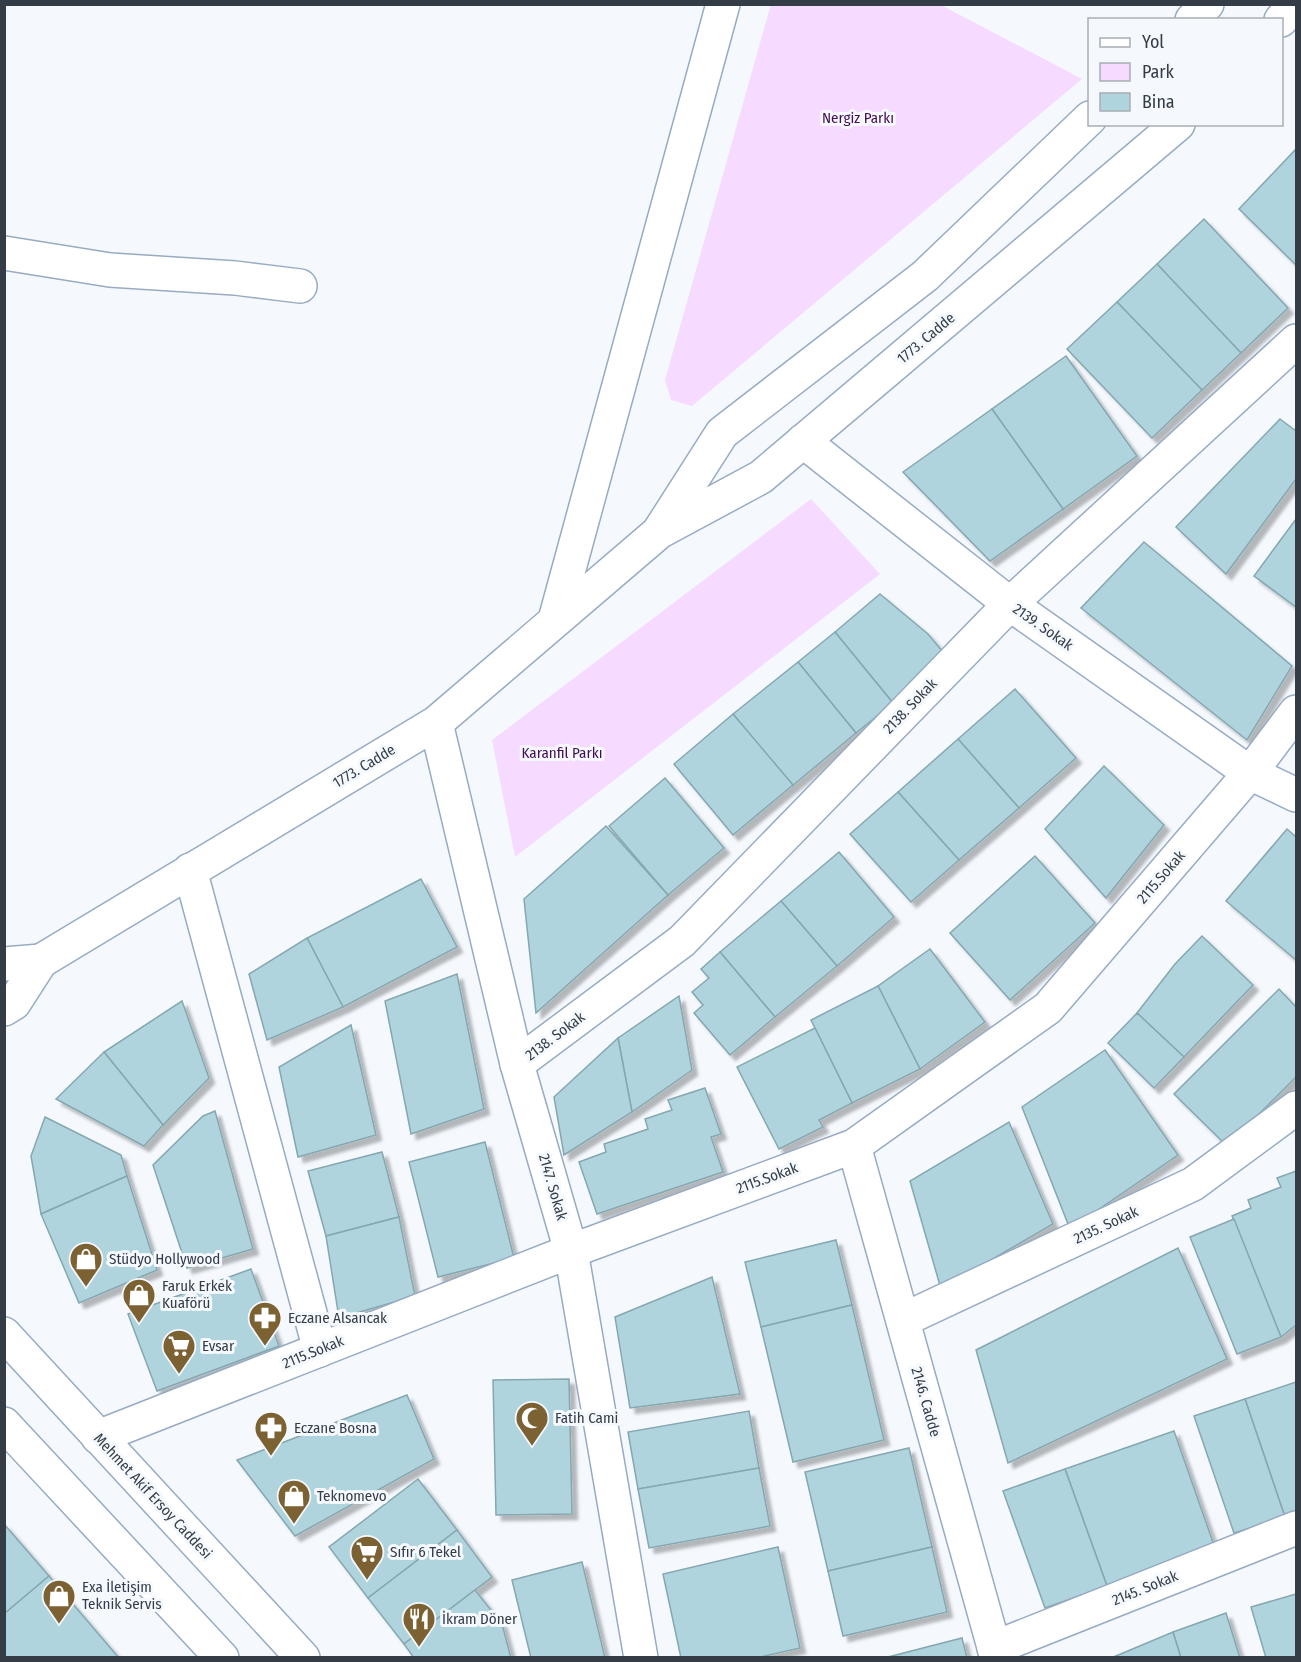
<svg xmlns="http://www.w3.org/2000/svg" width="1301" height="1662" viewBox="0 0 1301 1662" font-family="'Fira Sans Condensed',sans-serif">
	<defs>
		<filter id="shadow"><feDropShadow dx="5.5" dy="5.5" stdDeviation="1.5" flood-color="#0004"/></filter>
	</defs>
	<rect width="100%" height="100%" fill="#f5f9fe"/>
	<!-- green -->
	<g fill="#f7daff">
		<polygon points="771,4 941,5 1082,79 692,406 671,400 665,380"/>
		<polygon points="811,499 880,574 515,857 492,740"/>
	</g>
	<!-- building -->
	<g fill="#b0d4dd" stroke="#85a7b0" stroke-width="1.5" filter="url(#shadow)">
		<polygon points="1296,149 1296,265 1239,209"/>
		<polygon points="1204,219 1288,308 1241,353 1157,264"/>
		<polygon points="1157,264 1241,353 1202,390 1117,302"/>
		<polygon points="1117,302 1202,390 1152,438 1067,349"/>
		<polygon points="1066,356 1137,456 1063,509 992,409"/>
		<polygon points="992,409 1063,509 990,561 903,472"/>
		<polygon points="1280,419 1296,431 1296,479 1226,574 1176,527"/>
		<polygon points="1296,519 1296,607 1254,576"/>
		<polygon points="1144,542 1292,666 1247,740 1081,608"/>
		<polygon points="880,594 928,634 948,658 893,703 835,632"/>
		<polygon points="835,632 893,703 856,733 798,662"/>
		<polygon points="798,662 856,733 792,786 733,714"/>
		<polygon points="1015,689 1076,758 1019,808 958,739"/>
		<polygon points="733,714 793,785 733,835 674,764"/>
		<polygon points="958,739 1019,808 959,860 898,792"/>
		<polygon points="1104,766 1164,825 1106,898 1045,829"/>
		<polygon points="665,778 724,848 668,895 609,826"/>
		<polygon points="898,792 959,860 911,902 850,834"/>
		<polygon points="606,826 668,895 536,1013 524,899"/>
		<polygon points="1287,829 1296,837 1296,960 1226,901"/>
		<polygon points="839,852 894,917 837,966 781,901"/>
		<polygon points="1035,856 1095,923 1010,1000 950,933"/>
		<polygon points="421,879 457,947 343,1007 307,938"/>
		<polygon points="781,901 837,966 775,1017 720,952"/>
		<polygon points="1202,936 1253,985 1184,1057 1137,1013 1175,964"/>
		<polygon points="307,938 343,1007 267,1040 249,974"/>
		<polygon points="930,949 985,1022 920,1069 878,986"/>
		<polygon points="720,952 775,1017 730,1055 694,1013 703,1005 692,992 709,978 701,969"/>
		<polygon points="457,974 484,1109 411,1134 385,1001"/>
		<polygon points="878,986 920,1069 852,1103 811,1020"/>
		<polygon points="1279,989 1296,1007 1296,1077 1227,1146 1174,1094"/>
		<polygon points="679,996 692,1070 632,1112 618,1038"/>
		<polygon points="182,1001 209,1078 163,1125 104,1052"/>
		<polygon points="1137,1013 1184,1057 1154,1088 1108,1043"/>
		<polygon points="351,1025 376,1135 298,1157 279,1067"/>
		<polygon points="815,1028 852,1103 819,1120 823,1127 779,1149 737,1067"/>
		<polygon points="618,1038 632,1112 564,1155 554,1097"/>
		<polygon points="1105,1050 1178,1155 1070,1229 1022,1107"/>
		<polygon points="104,1052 163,1125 144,1146 56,1099"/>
		<polygon points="705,1088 721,1134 711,1137 723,1172 597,1214 579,1162 606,1152 604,1144 648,1129 645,1119 672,1110 668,1100"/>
		<polygon points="215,1111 253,1249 187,1268 153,1165 203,1116"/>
		<polygon points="45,1117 121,1155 127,1176 41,1214 31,1156"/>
		<polygon points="1009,1122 1053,1224 941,1289 910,1181"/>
		<polygon points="485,1142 514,1258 438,1277 409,1162"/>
		<polygon points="382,1152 399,1217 326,1236 308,1171"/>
		<polygon points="1296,1171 1296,1325 1281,1337 1232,1216 1251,1208 1248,1200 1281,1187 1277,1178"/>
		<polygon points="127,1176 157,1270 79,1303 41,1214"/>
		<polygon points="399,1217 415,1296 339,1318 326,1236"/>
		<polygon points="1234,1219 1281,1337 1237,1354 1190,1237"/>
		<polygon points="836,1240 852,1305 761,1327 745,1262"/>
		<polygon points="1178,1248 1227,1359 1008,1463 976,1350"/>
		<polygon points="251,1269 279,1346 157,1391 128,1314"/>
		<polygon points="712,1277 740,1394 630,1408 615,1317"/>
		<polygon points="852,1305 884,1440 793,1462 761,1327"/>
		<polygon points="569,1379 572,1514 496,1515 493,1380"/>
		<polygon points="1296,1382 1296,1513 1285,1517 1245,1399"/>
		<polygon points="407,1395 434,1459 295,1536 237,1460"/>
		<polygon points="1245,1399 1285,1517 1234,1533 1194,1416"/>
		<polygon points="749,1411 759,1468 638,1489 628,1432"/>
		<polygon points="1174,1431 1215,1548 1107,1586 1065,1469"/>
		<polygon points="909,1448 932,1547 828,1571 805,1472"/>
		<polygon points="759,1468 770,1526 649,1548 638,1489"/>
		<polygon points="1065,1469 1107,1586 1045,1608 1003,1491"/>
		<polygon points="418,1479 457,1530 368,1598 329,1547"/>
		<polygon points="4,1524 49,1576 4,1614"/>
		<polygon points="457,1530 492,1577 404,1644 368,1598"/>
		<polygon points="778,1547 800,1648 756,1658 681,1658 663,1574"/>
		<polygon points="932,1547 947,1612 843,1636 828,1571"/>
		<polygon points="582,1562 605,1658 531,1658 512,1580"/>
		<polygon points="49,1576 119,1658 4,1658 4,1614"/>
		<polygon points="475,1590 502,1624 511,1658 414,1658 404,1644"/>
		<polygon points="1296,1594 1296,1658 1266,1658 1251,1607"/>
		<polygon points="1226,1613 1240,1658 1181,1658 1173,1632"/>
		<polygon points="1173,1632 1181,1658 1111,1658"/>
		<polygon points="962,1638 967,1658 884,1658"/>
	</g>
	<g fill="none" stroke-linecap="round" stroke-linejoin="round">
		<!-- minor casing -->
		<g stroke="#97abc2" stroke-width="36">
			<g id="minor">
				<polyline points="4,253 110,270 235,278 300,286"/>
				<polyline points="803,441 1010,604 1250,773 1296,795"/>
				<polyline points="555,620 723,4"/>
				<polyline points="436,723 517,1064 571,1251 641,1658"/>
				<polyline points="190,870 320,1350"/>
				<polyline points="517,1064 682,941 1010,604 1296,341"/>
				<polyline points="854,1146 997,1658"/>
				<polyline points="903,1320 1193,1184 1296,1108"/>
				<polyline points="98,1437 571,1251 854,1146 1048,1008 1250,773 1296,712"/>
				<polyline points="994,1648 1296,1528"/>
			</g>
		</g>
		<!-- tertiary casing -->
		<g stroke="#97abc2" stroke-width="36">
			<g id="tertiary">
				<polyline points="1192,20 1207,4"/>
				<polyline points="1281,20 1295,4"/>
				<polyline points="660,530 722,433 925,276 1090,118"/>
				<polyline points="4,964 41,961"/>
				<polyline points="4,1009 14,1003 41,961 436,723 659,532 761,477 1178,124"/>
				<polyline points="4,1334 303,1658"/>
				<polyline points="4,1424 222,1658"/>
			</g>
		</g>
		<!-- minor -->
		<use href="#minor" stroke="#fff" stroke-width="33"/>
		<!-- tertiary -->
		<use href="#tertiary" stroke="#fff" stroke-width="33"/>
	</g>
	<!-- icons -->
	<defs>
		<g id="shop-pin" transform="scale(1.725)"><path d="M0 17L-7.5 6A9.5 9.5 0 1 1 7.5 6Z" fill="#7c6133" stroke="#f5f9fe"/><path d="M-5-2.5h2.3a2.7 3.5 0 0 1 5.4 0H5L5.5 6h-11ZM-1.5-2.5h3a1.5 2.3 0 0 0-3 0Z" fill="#fff"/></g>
		<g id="pharmacy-pin" transform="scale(1.725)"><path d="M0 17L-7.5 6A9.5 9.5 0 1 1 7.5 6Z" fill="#7c6133" stroke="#f5f9fe"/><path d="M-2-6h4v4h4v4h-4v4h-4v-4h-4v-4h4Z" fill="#fff"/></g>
		<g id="supermarket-pin" transform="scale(1.725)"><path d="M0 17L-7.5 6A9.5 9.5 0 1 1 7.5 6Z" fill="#7c6133" stroke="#f5f9fe"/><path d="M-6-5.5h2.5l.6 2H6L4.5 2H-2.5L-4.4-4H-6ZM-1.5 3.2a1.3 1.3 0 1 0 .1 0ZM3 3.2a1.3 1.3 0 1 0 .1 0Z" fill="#fff"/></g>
		<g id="mosque-pin" transform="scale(1.725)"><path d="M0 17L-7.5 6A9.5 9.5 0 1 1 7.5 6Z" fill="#7c6133" stroke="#f5f9fe"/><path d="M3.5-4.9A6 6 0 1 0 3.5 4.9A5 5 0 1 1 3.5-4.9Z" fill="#fff"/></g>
		<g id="restaurant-pin" transform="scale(1.725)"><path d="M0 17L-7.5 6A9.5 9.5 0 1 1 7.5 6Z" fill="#7c6133" stroke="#f5f9fe"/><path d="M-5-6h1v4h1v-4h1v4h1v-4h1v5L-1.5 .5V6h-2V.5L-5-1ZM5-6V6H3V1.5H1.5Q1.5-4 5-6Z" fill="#fff"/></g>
	</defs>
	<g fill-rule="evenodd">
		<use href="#shop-pin" x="86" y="1259"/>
		<use href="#shop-pin" x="139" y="1295"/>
		<use href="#pharmacy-pin" x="265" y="1318"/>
		<use href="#supermarket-pin" x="179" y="1346"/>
		<use href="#mosque-pin" x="532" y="1418"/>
		<use href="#pharmacy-pin" x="271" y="1428"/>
		<use href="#shop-pin" x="294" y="1496"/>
		<use href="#supermarket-pin" x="367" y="1552"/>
		<use href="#shop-pin" x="59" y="1596"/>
		<use href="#restaurant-pin" x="419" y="1619"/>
	</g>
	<g text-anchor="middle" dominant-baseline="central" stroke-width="6" stroke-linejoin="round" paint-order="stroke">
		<!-- park labels -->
		<g font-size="15" fill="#450d52" stroke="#f5f9fe">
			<text x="858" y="118">Nergiz Parkı</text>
			<text x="562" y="753">Karanfil Parkı</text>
		</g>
		<!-- street labels -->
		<g font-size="15" fill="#343d46" stroke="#f5f9fe">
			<text transform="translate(926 338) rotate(-40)">1773. Cadde</text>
			<text transform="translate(1043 627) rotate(35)">2139. Sokak</text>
			<text transform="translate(910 706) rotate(-46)">2138. Sokak</text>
			<text transform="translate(364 766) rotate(-31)">1773. Cadde</text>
			<text transform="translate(1161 877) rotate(-49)">2115.Sokak</text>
			<text transform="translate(555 1036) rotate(-37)">2138. Sokak</text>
			<text transform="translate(767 1178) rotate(-20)">2115.Sokak</text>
			<text transform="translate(553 1187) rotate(74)">2147. Sokak</text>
			<text transform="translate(1106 1225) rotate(-25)">2135. Sokak</text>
			<text transform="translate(313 1352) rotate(-22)">2115.Sokak</text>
			<text transform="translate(926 1402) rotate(74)">2146. Cadde</text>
			<text transform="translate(153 1496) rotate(47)">Mehmet Akif Ersoy Caddesi</text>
			<text transform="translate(1145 1588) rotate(-22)">2145. Sokak</text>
		</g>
		<!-- poi labels -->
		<g font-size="15" fill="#343d46" stroke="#f5f9fe" text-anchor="start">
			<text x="109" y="1259">Stüdyo Hollywood</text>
			<text x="162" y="1286">Faruk Erkek<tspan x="162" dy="17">Kuaförü</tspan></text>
			<text x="288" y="1318">Eczane Alsancak</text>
			<text x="202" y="1346">Evsar</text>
			<text x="555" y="1418">Fatih Cami</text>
			<text x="294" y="1428">Eczane Bosna</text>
			<text x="317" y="1496">Teknomevo</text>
			<text x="390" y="1552">Sıfır 6 Tekel</text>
			<text x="82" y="1587">Exa İletişim<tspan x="82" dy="17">Teknik Servis</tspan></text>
			<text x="442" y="1619">İkram Döner</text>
		</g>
	</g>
	<!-- border -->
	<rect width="1301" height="1662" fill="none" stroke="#343d46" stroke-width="12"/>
	<!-- legend -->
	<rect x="1088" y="18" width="195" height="108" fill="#f5f9fe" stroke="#a8aeb4" stroke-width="1.5"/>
	<rect x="1100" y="38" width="30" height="9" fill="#ffffff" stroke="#a8aeb4" stroke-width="1.5"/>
	<text x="1142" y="48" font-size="18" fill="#343d46">Yol</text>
	<rect x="1100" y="63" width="30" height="18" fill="#f7daff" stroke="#a8aeb4" stroke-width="1.5"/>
	<text x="1142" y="78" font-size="18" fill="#343d46">Park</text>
	<rect x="1100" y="93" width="30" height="18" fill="#b0d4dd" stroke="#a8aeb4" stroke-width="1.5"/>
	<text x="1142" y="108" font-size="18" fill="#343d46">Bina</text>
</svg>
